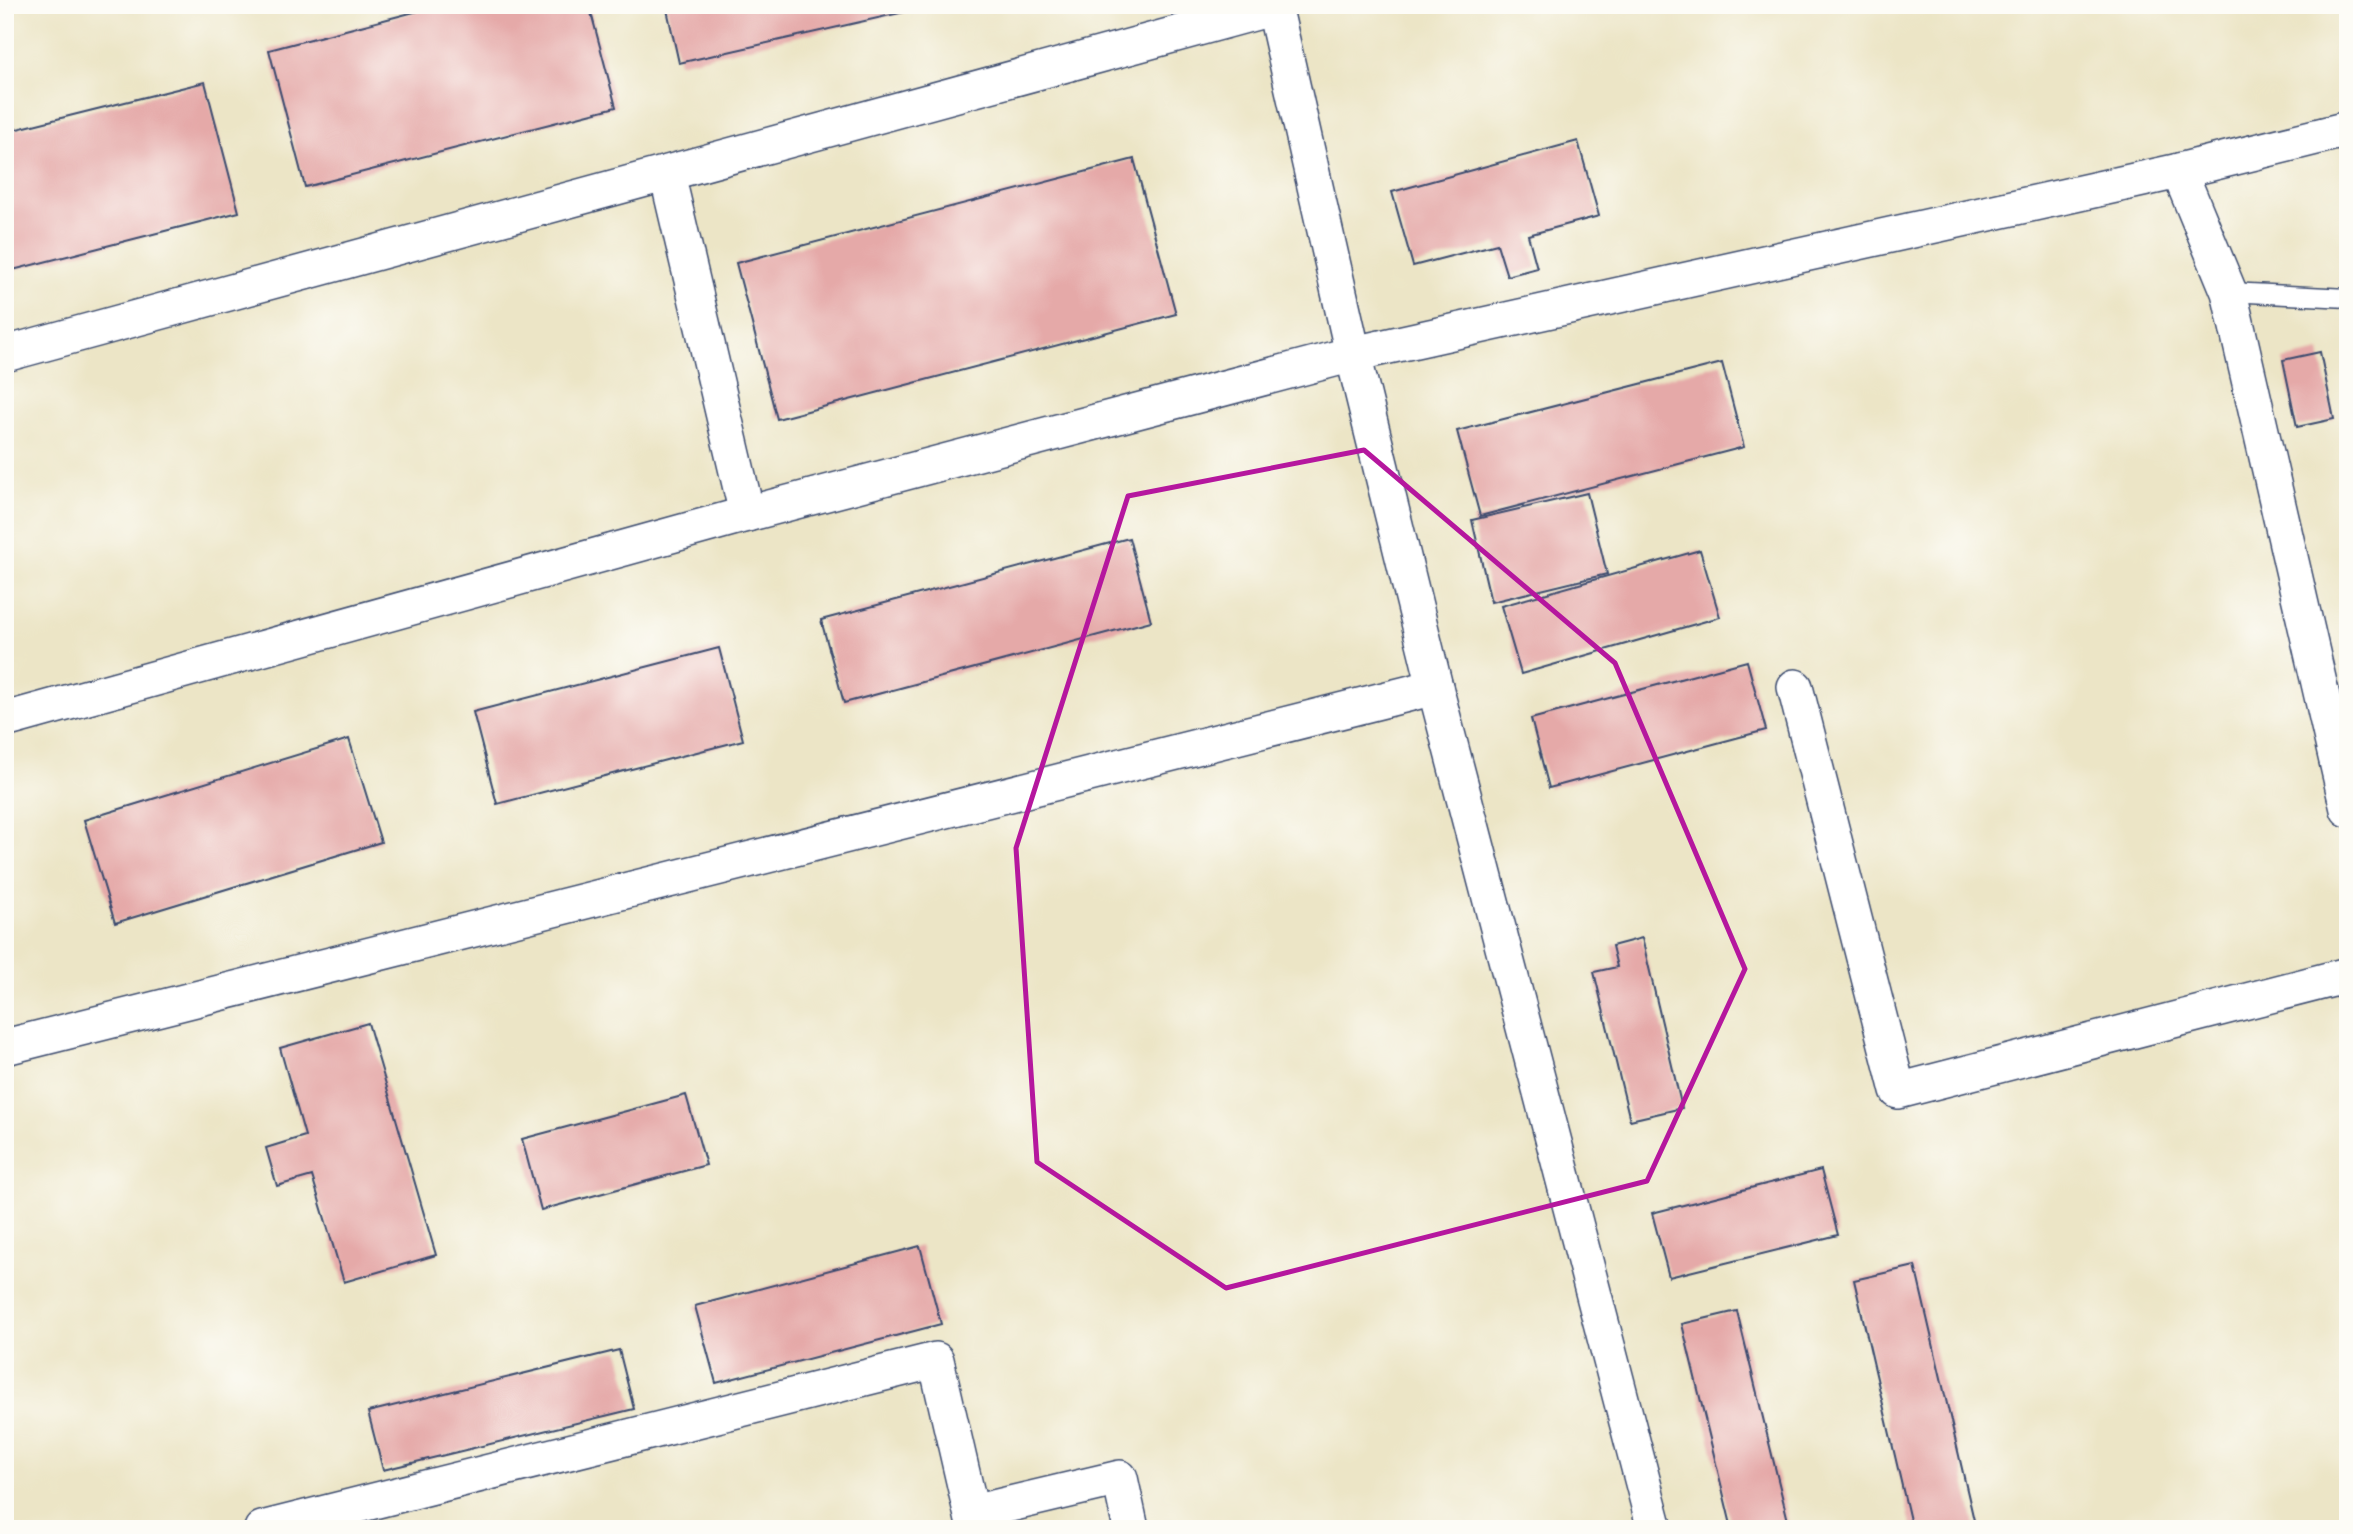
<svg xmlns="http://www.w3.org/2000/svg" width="2353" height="1534" viewBox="0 0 2353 1534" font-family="Itim,sans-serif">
	<rect width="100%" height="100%" fill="#fdfcf7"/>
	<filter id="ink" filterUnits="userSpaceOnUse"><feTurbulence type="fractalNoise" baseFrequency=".0143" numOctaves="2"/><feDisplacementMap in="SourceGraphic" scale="14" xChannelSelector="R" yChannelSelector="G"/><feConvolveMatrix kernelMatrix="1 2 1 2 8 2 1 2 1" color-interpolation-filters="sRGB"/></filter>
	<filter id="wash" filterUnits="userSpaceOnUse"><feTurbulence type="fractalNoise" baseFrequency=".00686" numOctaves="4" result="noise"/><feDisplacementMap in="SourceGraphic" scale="28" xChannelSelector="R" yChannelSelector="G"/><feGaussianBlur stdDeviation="1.57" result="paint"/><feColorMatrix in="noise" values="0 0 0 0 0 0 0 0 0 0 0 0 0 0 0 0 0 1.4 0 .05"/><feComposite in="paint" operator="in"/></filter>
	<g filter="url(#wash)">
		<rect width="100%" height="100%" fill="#ece5c6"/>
		<g id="blocks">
			<!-- building -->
			<g fill="#e5a9a8">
				<polygon points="441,5 589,5 616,107 305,187 269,50"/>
				<polygon points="666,5 931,5 931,6 679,63"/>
				<polygon points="205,82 239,212 5,272 5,132"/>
				<polygon points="1578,141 1599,216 1528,235 1537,268 1507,276 1497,244 1413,266 1392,192"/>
				<polygon points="1134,159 1176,314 777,419 736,263"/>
				<polygon points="2320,352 2334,419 2297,427 2283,360"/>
				<polygon points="1722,363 1744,447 1480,516 1457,431"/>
				<polygon points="1587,493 1607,574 1491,602 1472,520"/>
				<polygon points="1129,538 1151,621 844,703 821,620"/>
				<polygon points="1700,550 1720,617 1521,674 1501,606"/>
				<polygon points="719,648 743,740 497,804 473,712"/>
				<polygon points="1747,661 1766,730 1549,788 1531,719"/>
				<polygon points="349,739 381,842 115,923 84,820"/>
				<polygon points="1642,938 1682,1108 1630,1120 1594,972 1617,967 1612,946"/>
				<polygon points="368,1023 436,1255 344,1282 312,1176 277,1186 266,1148 305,1136 280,1048"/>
				<polygon points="686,1095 706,1165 541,1210 522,1139"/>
				<polygon points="1821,1170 1838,1235 1669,1277 1652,1213"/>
				<polygon points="920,1246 941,1324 716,1383 695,1306"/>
				<polygon points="1915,1266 1976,1529 1912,1529 1854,1280"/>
				<polygon points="1737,1311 1790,1529 1732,1529 1682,1324"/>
				<polygon points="619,1350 634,1409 383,1470 368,1412"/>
			</g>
		</g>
	</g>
	<g filter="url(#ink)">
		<use href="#blocks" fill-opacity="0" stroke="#3a4a6e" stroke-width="2"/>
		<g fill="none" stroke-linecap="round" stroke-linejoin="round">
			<!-- lane casing -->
			<g stroke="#3a4a6e" stroke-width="21">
				<polyline id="lane" points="2229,292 2348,298"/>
			</g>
			<!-- street casing -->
			<g stroke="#3a4a6e" stroke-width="38">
				<g id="street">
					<polyline points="1274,5 1353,354 1435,687 1655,1529"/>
					<polyline points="2179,171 2229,292 2348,809"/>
					<polyline points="667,174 747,514"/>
					<polyline points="5,354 1275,7"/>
					<polyline points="1795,687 1898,1091 2348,975"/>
					<polyline points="5,720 747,514 1353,354 2179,171 2348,129"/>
					<polyline points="5,1047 1435,687"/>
					<polyline points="972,1513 1120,1478 1131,1529"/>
					<polyline points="262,1529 936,1360 975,1529"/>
				</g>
			</g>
			<!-- lane -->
			<use href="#lane" stroke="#fff" stroke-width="18"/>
			<!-- street -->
			<use href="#street" stroke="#fff" stroke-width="35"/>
		</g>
	</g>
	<!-- marked area -->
	<path fill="none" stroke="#b5179e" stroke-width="5" stroke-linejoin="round" d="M1364,450l251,213 130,306 -98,212 -421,107 -189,-126 -21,-314 112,-352z"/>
	<!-- margin -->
	<rect width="2353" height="1534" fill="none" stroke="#fdfcf7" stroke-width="28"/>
</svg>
